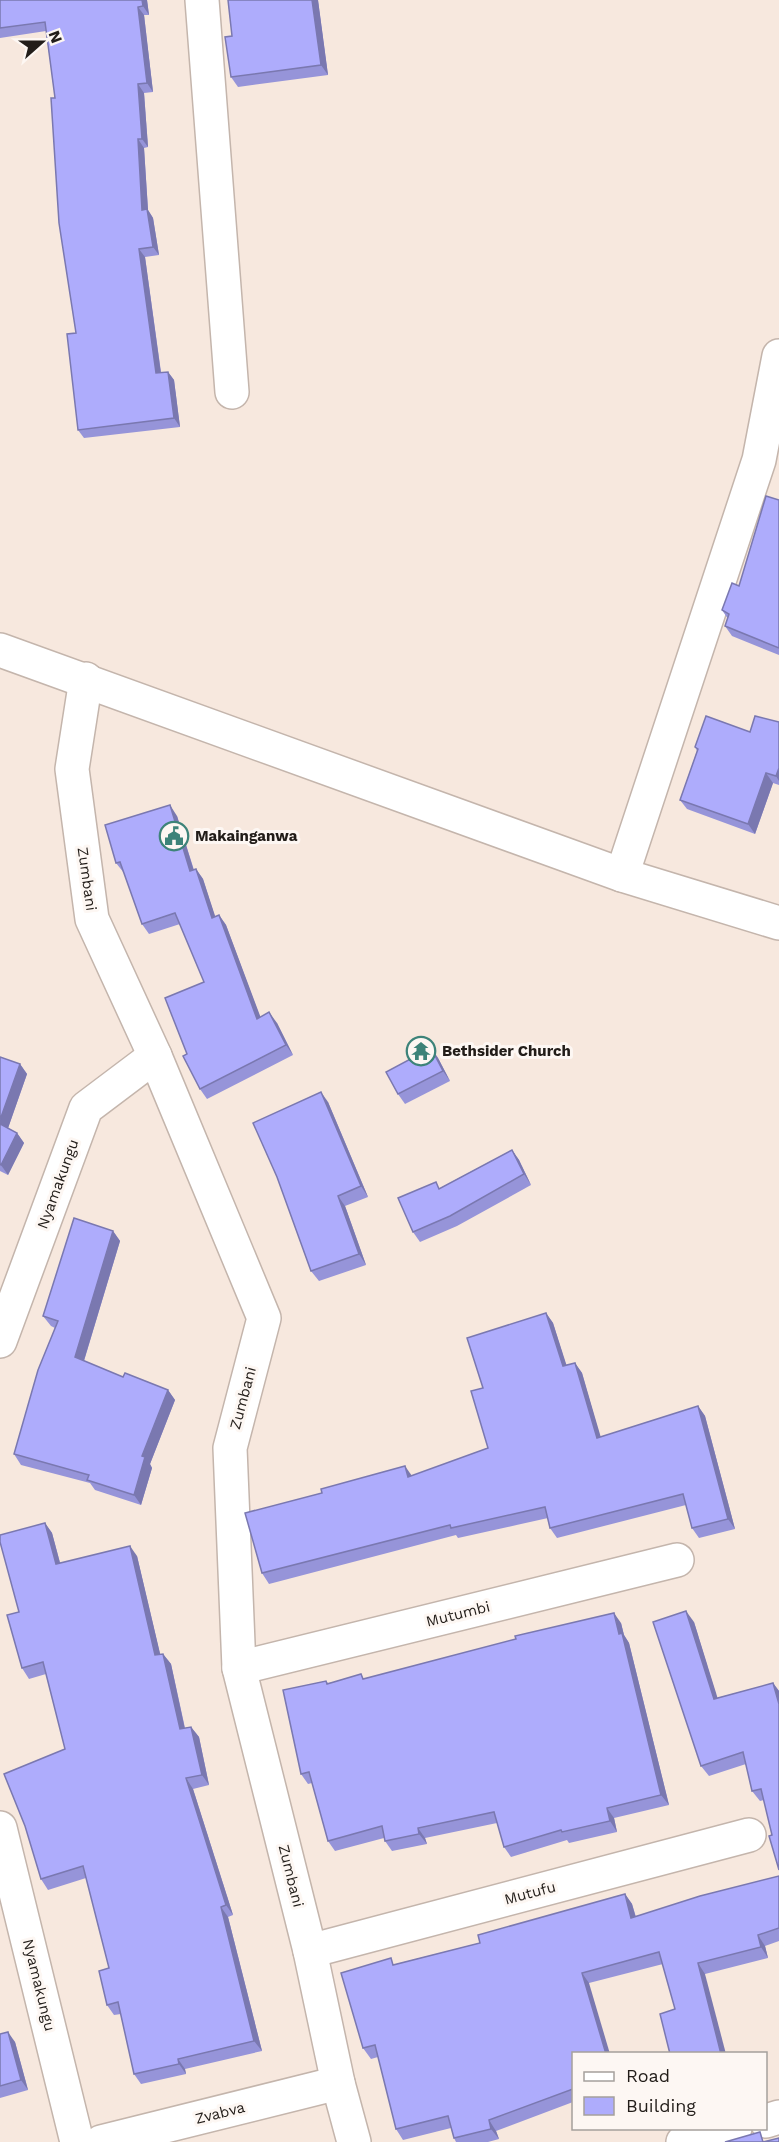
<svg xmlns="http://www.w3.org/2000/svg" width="779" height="2142" viewBox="0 0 779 2142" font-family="'Work Sans',sans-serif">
	<rect width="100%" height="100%" fill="#f7e8de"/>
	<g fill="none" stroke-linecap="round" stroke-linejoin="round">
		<!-- minor casing -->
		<g stroke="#c4b5ac" stroke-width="36">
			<g id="minor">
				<polyline points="202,0 232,392"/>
				<polyline points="0,650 622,875 779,923"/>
				<polyline points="86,679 72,769 92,919 155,1056 264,1318 230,1448 239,1668 310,1951 338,2083 354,2142"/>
				<polyline points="622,875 759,460 779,356"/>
				<polyline points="0,1341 86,1108 155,1056"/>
				<polyline points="239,1668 677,1560"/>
				<polyline points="0,1828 77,2142"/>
				<polyline points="310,1951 749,1835"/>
				<polyline points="766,2121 779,2117"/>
				<polyline points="101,2142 338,2083"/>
				<polyline points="683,2142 735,2128"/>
			</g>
		</g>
		<!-- minor -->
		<use href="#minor" stroke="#fff" stroke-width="33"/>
	</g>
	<!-- wall -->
	<g fill="#9694d9">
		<polygon points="0,0 147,0 149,15 144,15 153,92 144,93 148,147 144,148 148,210 153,218 159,255 145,257 161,372 168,372 174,380 180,427 84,438 78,430 76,333 55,98 46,31 0,38"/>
		<polygon points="318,0 328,75 238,87 231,77 232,36"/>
		<polygon points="779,500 779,655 732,636 725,626 728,619 722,610 739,586"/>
		<polygon points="779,722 779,785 773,783 755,834 687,809 680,800 697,751 695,747 750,732"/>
		<polygon points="177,816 194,870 196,869 203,879 215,917 219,915 226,925 260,1017 277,1023 293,1055 207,1099 200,1089 187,1054 204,982 180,924 149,934 142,924 124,873 116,863"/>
		<polygon points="431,1048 438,1058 450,1081 405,1104 398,1094"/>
		<polygon points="0,1057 20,1064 27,1074 8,1128 17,1133 24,1143 8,1175 0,1171"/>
		<polygon points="328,1102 368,1197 345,1206 366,1265 319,1281 311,1271 277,1177"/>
		<polygon points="512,1150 519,1160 531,1185 457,1226 420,1242 413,1232 440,1188"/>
		<polygon points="113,1231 120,1241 84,1361 123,1377 168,1390 175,1400 150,1464 152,1468 141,1505 95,1490 90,1483 21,1465 14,1454 55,1328 51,1326 43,1316"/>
		<polygon points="546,1313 553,1323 566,1365 575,1363 582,1373 600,1437 698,1406 705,1416 735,1529 699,1538 692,1528 686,1505 557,1538 550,1528 548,1518 458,1538 456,1535 269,1584 262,1573 412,1476 488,1448 483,1388"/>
		<polygon points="45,1523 52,1533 60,1563 137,1556 160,1654 163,1654 171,1664 185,1728 191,1727 199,1737 209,1785 193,1789 233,1915 228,1917 262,2051 185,2069 186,2074 141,2084 134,2074 121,2014 114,2015 107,2005 109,1968 86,1878 48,1890 41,1879 65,1749 46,1674 29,1679 22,1668 19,1612"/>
		<polygon points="694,1622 717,1698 773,1683 779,1691 779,1870 772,1835 764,1800 760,1801 752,1791 746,1764 709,1776 701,1766"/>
		<polygon points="621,1623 624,1635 629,1643 669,1805 614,1818 617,1832 569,1843 567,1840 511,1857 504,1847 497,1823 425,1838 427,1844 392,1851 385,1841 384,1838 335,1851 328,1841 312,1783 308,1784 301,1774 326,1681 328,1683 364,1679"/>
		<polygon points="779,1876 779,1941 765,1946 768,1958 705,1974 675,2009 663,1964 589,1983 573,2054 573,2102 496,2131 499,2139 488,2142 456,2142 454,2138 451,2128 403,2140 396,2129 378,2057 371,2059 363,2048 396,1964 480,1943 625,1894 632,1904 636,1917"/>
		<polygon points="0,2034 15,2042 28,2090 0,2098"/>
	</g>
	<!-- shaded-wall -->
	<g fill="#7a78b0">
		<polygon points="142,0 147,0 149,15 143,6"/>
		<polygon points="312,0 318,0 328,75 321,65"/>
		<polygon points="138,7 144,15 153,92 147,83"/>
		<polygon points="138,84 144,93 148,147 142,139"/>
		<polygon points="138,139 144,148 148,210 153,218 159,255 153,247 142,210"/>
		<polygon points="139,249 145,257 162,381 156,373"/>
		<polygon points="168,372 174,380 180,427 174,418"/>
		<polygon points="779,768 779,781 776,776"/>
		<polygon points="766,773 773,783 755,834 748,824"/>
		<polygon points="170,805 177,816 197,881 190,871"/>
		<polygon points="196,869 203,879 219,928 212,918"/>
		<polygon points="219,915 226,925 265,1029 257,1019"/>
		<polygon points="269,1012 277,1023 293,1055 286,1045"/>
		<polygon points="431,1048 438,1058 450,1081 443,1071"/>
		<polygon points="20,1064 27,1074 6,1134 0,1126 0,1120"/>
		<polygon points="321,1092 328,1102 368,1197 361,1186"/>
		<polygon points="17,1133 24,1143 8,1175 1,1165"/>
		<polygon points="512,1150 519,1160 531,1185 524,1174"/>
		<polygon points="338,1196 345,1206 366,1265 359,1254"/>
		<polygon points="113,1231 120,1241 82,1367 75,1357"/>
		<polygon points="546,1313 553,1323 570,1376 563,1366"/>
		<polygon points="575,1363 582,1373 604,1448 597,1438"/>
		<polygon points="168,1390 175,1400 150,1464 152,1468 141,1505 134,1495 142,1456"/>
		<polygon points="698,1406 705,1416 735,1529 728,1519"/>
		<polygon points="405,1466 412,1476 408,1477"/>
		<polygon points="45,1523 52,1533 63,1574 56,1564"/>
		<polygon points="130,1546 137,1556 163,1666 155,1655"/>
		<polygon points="686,1611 694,1622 721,1709 714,1699"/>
		<polygon points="614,1613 621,1623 624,1635 629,1643 669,1805 661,1795"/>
		<polygon points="163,1654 171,1664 187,1739 180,1729"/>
		<polygon points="773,1683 779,1691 779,1704"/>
		<polygon points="191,1727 199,1737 209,1785 202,1775"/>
		<polygon points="186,1778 193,1789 233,1915 226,1905"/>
		<polygon points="607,1808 614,1818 617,1832 610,1821"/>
		<polygon points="418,1828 425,1838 427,1844 419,1834"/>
		<polygon points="625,1894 632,1904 639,1929 631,1918"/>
		<polygon points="221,1907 228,1917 262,2051 254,2041"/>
		<polygon points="758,1935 765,1946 768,1958 761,1947"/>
		<polygon points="698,1963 705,1974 726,2054 721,2054"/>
		<polygon points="582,1973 589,1983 610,2054 606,2054"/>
		<polygon points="8,2032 15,2042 28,2090 21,2080"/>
		<polygon points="178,2059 185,2069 186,2074 179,2064"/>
		<polygon points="489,2120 496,2131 499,2139 491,2129"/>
	</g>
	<!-- building -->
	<g fill="#aeacfc" stroke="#7a78b0" stroke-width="1.5">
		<polygon points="0,0 142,0 143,6 138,7 147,83 138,84 142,139 138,139 142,210 147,209 153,247 139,249 156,373 168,372 174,418 78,430 67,334 76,333 59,223 51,98 55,98 45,22 0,28"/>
		<polygon points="228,0 312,0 321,65 231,77 225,37 232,36"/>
		<polygon points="766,496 779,500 779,648 725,626 729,614 722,610 732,583 739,586"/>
		<polygon points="706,716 750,732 755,716 779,722 779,768 776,776 766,773 748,824 680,800 698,749 695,747"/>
		<polygon points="170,805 190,871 196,869 212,918 219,915 257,1019 269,1012 286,1045 200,1089 183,1056 187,1054 165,998 204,982 175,913 142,924 120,862 116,863 105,825"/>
		<polygon points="431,1048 443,1071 398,1094 386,1072"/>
		<polygon points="0,1057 20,1064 0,1120"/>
		<polygon points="321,1092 361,1186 338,1196 359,1254 311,1271 277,1177 253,1123"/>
		<polygon points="0,1124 17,1133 1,1165 0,1164"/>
		<polygon points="512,1150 524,1174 450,1216 413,1232 398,1198 436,1182 439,1189"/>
		<polygon points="74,1218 113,1231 75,1357 123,1377 125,1373 168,1390 142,1456 145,1457 134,1495 87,1480 89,1475 14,1454 38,1370 58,1321 43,1316"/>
		<polygon points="546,1313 563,1366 575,1363 597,1438 698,1406 728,1519 692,1528 683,1494 550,1528 545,1507 451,1528 450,1525 262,1573 245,1513 322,1493 321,1489 405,1466 408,1477 488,1448 471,1391 483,1388 467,1338"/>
		<polygon points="45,1523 56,1564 130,1546 155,1655 163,1654 180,1729 191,1727 202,1775 186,1778 226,1905 221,1907 254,2041 178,2059 179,2064 134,2074 118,2002 107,2005 99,1971 109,1968 83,1866 41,1879 25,1826 4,1774 65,1749 43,1662 22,1668 7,1615 19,1612 0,1542 0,1535"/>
		<polygon points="686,1611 714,1699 773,1683 779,1704 779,1870 769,1836 772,1835 761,1789 752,1791 743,1752 701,1766 653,1622"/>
		<polygon points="614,1613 619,1634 622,1633 661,1795 607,1808 610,1821 562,1832 561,1830 504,1847 494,1812 418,1828 419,1834 385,1841 382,1826 328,1841 309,1772 301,1774 283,1690 326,1681 327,1684 361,1674 363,1679 516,1639 515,1636"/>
		<polygon points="779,1876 779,1928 758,1935 761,1947 698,1963 721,2054 670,2054 660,2014 675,2009 659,1952 582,1973 606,2054 573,2054 573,2089 489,2120 491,2129 454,2138 448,2116 396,2129 375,2045 363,2048 341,1973 391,1958 393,1965 480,1943 478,1935 625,1894 631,1918 700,1896"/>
		<polygon points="8,2032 21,2080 0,2086 0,2034"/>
		<polygon points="760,2132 763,2142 779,2138 779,2142 725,2142"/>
	</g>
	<!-- icons -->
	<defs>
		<g id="civic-ring" transform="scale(1.5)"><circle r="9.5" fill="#fdf7f3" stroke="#3d8379" stroke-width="1.5"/><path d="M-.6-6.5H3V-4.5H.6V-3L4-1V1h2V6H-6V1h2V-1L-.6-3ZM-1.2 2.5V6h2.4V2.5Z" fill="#3d8379"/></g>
		<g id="temple-ring" transform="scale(1.5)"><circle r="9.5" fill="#fdf7f3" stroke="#3d8379" stroke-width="1.5"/><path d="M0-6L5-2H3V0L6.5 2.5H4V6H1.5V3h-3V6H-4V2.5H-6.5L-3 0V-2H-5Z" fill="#3d8379"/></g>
	</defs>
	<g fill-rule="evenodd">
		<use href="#civic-ring" x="174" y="836"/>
		<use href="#temple-ring" x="421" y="1051"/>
	</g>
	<g text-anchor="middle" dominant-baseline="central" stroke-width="6" stroke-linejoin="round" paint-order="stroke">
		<!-- poi labels -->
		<g font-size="15" font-weight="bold" fill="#221d19" stroke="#fdf7f3" text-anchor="start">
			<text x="195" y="836">Makainganwa</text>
			<text x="442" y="1051">Bethsider Church</text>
		</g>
		<!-- street labels -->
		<g font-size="15" fill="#221d19" stroke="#fdf7f3">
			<text transform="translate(87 879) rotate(82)">Zumbani</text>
			<text transform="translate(58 1184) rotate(-70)">Nyamakungu</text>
			<text transform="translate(243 1398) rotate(-75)">Zumbani</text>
			<text transform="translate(458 1614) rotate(-14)">Mutumbi</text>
			<text transform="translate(291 1876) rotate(76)">Zumbani</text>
			<text transform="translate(530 1893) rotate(-15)">Mutufu</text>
			<text transform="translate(39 1985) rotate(76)">Nyamakungu</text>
			<text transform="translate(220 2113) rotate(-14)">Zvabva</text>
		</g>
	</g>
	<!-- legend -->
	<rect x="572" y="2052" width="195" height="78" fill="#fdf7f3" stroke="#a5a09c" stroke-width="1.5"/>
	<rect x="584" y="2072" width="30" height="9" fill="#ffffff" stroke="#a5a09c" stroke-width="1.5"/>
	<text x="626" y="2082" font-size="18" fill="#221d19">Road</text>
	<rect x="584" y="2097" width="30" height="18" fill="#aeacfc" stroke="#a5a09c" stroke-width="1.5"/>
	<text x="626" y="2112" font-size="18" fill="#221d19">Building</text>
	<!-- north arrow -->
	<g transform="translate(42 42) rotate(69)" stroke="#fdf7f3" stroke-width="4.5" paint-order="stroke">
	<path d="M0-4.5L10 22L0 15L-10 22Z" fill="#221d19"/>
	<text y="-9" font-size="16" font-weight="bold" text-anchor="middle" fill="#221d19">N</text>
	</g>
</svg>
